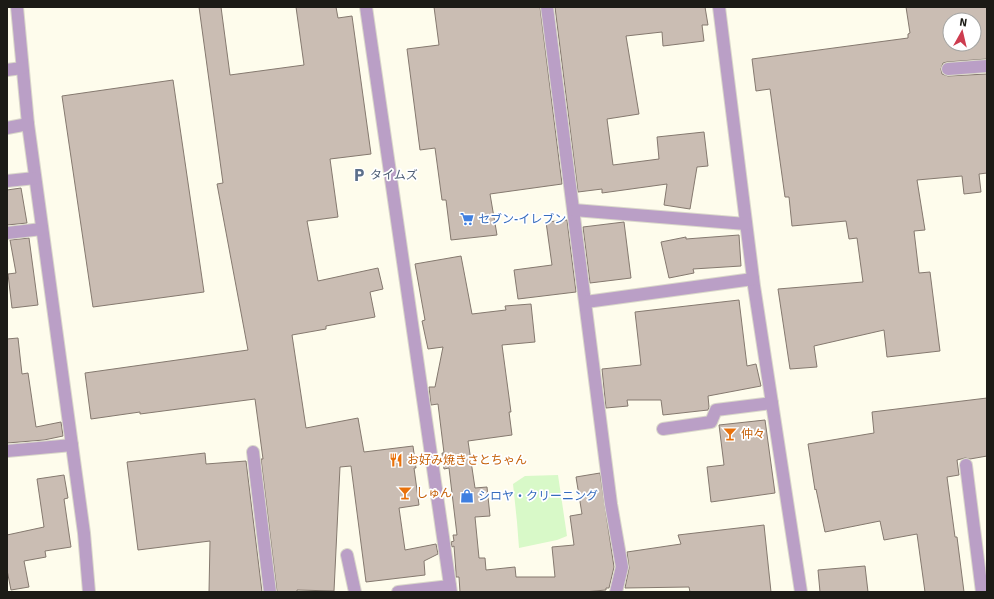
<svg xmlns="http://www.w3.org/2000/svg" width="994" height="599" viewBox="0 0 994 599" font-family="Signika,'Noto Sans JP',sans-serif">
	<rect width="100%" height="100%" fill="#fefcec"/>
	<!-- green -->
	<polygon fill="#d8f9c8" points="558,475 567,536 557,540 519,548 517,522 513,484 525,476"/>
	<!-- building -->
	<g fill="#cabdb3" stroke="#85796f" fill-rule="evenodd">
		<polygon points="199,7 221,7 230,75 304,65 296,7 336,7 338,18 352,16 371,154 330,159 338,217 307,221 318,281 378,268 383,289 370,292 375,317 326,326 326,329 292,335 306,428 358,418 364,452 413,446 416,468 414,468 419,505 399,508 405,550 436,544 438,554 424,561 425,575 366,582 351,466 340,467 334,591 297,590 297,592 277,592 261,459 263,459 255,399 140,414 140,412 91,419 85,373 248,350 217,184 223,183"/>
		<polygon points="434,7 540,7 562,184 490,194 497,235 451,240 446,200 442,200 435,148 420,150 407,49 439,45"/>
		<polygon points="555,7 705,7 708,25 702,25 704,41 663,46 662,32 626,36 639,114 607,119 613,165 659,159 657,137 704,132 708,166 697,167 690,209 664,205 667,184 602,193 602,189 578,192"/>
		<path d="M906,7h81v52l-40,3 -4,1 -2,6 1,5 6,2 39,-2v99l-8,1 2,18 -17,2 -2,-18 -45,4 8,50 -11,1 5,42 11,-1 10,79 -53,6 -3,-27 -70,16 3,21 -27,2 -12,-80 85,-7 -6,-44 -8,1 -3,-18 -54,5 -3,-29h-4l-15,-108 -14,2 -4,-32 156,-21v-4l2,-1zM950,20h24v24h-24z"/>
		<polygon points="173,80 204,292 93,307 62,96"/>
		<polygon points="21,188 27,223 7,225 7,190"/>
		<polygon points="567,220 576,292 518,299 514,270 552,265 546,222"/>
		<polygon points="624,222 631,278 590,283 583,227"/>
		<polygon points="739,235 741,266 693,269 694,273 669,278 661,242 686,237 686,239"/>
		<polygon points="29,238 38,305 12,308 8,274 16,273 10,240"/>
		<polygon points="461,256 472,314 506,310 505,306 531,304 535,342 502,345 511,412 509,412 512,435 468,441 475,488 487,487 490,516 475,517 479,558 485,558 486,570 515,567 516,577 555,577 552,547 574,545 570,516 582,514 576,477 600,473 614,567 609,588 606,588 606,590 584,592 460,592 459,577 456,577 456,572 454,546 452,547 451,542 454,541 453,535 457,535 449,468 444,469 442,453 444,453 438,404 431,405 429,387 435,387 443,347 428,349 422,321 425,320 415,264"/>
		<polygon points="739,300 747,366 756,364 761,386 708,396 709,407 708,410 663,415 661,400 627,400 628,406 606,408 602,369 641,365 635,312"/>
		<polygon points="18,338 22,374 28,373 36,427 61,422 63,436 44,440 7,443 7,339"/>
		<polygon points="987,398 987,456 970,459 965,458 957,460 959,475 947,477 955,537 957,537 964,592 925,592 917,534 884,540 880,521 825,532 816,489 815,490 808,444 874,433 872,412"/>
		<polygon points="765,420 775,493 711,502 707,467 724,465 719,425"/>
		<polygon points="205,453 206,464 246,461 262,592 209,592 210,541 138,550 127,462"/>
		<polygon points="64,475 68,498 64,499 71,547 45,551 46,557 24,561 29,587 11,590 7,570 7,535 44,527 37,479"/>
		<polygon points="764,525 771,592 690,592 689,587 625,588 629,568 627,552 681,544 678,535"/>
		<polygon points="865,566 868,592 820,592 818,570"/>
	</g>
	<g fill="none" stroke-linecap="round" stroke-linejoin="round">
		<!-- minor casing -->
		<g stroke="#dad8ca" stroke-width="14">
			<g id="minor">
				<polyline points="17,7 28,124 84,533 89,592"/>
				<polyline points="366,7 451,592"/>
				<polyline points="547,7 611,504 622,567 616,592"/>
				<polyline points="719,7 754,286 801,592"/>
				<polyline points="948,69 987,66"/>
				<polyline points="7,70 22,68"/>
				<polyline points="7,128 28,124"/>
				<polyline points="7,181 35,178"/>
				<polyline points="574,210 746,224"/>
				<polyline points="7,233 42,229"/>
				<polyline points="586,302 753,279"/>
				<polyline points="663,429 711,422 716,410 772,403"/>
				<polyline points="7,451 72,445"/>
				<polyline points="253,452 270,592"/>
				<polyline points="966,465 982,592"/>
				<polyline points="347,555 355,592"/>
				<polyline points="398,592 450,586"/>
			</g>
		</g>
		<!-- minor -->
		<use href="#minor" stroke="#ba9fc6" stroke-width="12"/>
	</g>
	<!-- icons -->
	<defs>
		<g id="parking-bare" transform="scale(1.08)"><path d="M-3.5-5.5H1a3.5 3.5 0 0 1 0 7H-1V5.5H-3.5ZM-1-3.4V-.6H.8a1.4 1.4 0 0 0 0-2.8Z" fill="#5c6f8a" stroke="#fff" stroke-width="2.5" paint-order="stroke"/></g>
		<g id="supermarket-bare" transform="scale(1.08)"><path d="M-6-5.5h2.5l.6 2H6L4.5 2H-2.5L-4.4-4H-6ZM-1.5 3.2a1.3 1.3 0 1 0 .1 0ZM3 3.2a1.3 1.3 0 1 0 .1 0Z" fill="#3f7fe0" stroke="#fff" stroke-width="2.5" paint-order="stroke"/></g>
		<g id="bar-bare" transform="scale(1.08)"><path d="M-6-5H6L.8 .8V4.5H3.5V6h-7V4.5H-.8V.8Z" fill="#e8710a" stroke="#fff" stroke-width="2.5" paint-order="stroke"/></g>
		<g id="restaurant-bare" transform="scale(1.08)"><path d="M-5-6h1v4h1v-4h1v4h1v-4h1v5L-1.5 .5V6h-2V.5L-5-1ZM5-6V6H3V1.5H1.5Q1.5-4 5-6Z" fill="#e8710a" stroke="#fff" stroke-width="2.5" paint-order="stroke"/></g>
		<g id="shop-bare" transform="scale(1.08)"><path d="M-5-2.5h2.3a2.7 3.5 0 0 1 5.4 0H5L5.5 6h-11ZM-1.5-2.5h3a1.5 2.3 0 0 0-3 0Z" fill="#3f7fe0" stroke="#fff" stroke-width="2.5" paint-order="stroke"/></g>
	</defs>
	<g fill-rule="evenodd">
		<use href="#parking-bare" x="359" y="175"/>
		<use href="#supermarket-bare" x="467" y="219"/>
		<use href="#bar-bare" x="730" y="434"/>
		<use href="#restaurant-bare" x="396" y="460"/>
		<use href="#bar-bare" x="405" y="493"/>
		<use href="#shop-bare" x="467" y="496"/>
	</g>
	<g text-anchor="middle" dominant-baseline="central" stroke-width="3.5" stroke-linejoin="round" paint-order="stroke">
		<!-- service labels -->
		<g font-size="12" fill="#4e5e75" stroke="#fff" text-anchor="start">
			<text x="370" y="175">タイムズ</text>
		</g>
		<!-- shop labels -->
		<g font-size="12" fill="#366cbe" stroke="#fff" text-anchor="start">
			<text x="478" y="219">セブン-イレブン</text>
			<text x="478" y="496">シロヤ・クリーニング</text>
		</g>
		<!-- food labels -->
		<g font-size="12" fill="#c56008" stroke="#fff" text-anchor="start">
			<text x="741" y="434">仲々</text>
			<text x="407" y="460">お好み焼きさとちゃん</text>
			<text x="416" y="493">しゅん</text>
		</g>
	</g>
	<!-- border -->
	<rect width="994" height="599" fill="none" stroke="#1c1b16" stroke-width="16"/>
	<!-- north arrow -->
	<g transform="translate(962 32) rotate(8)"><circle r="19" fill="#ffffff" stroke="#a4a4a2"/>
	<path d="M0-3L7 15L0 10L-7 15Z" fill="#cd3c4f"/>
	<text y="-6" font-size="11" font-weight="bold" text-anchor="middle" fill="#1c1b16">N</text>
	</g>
</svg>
